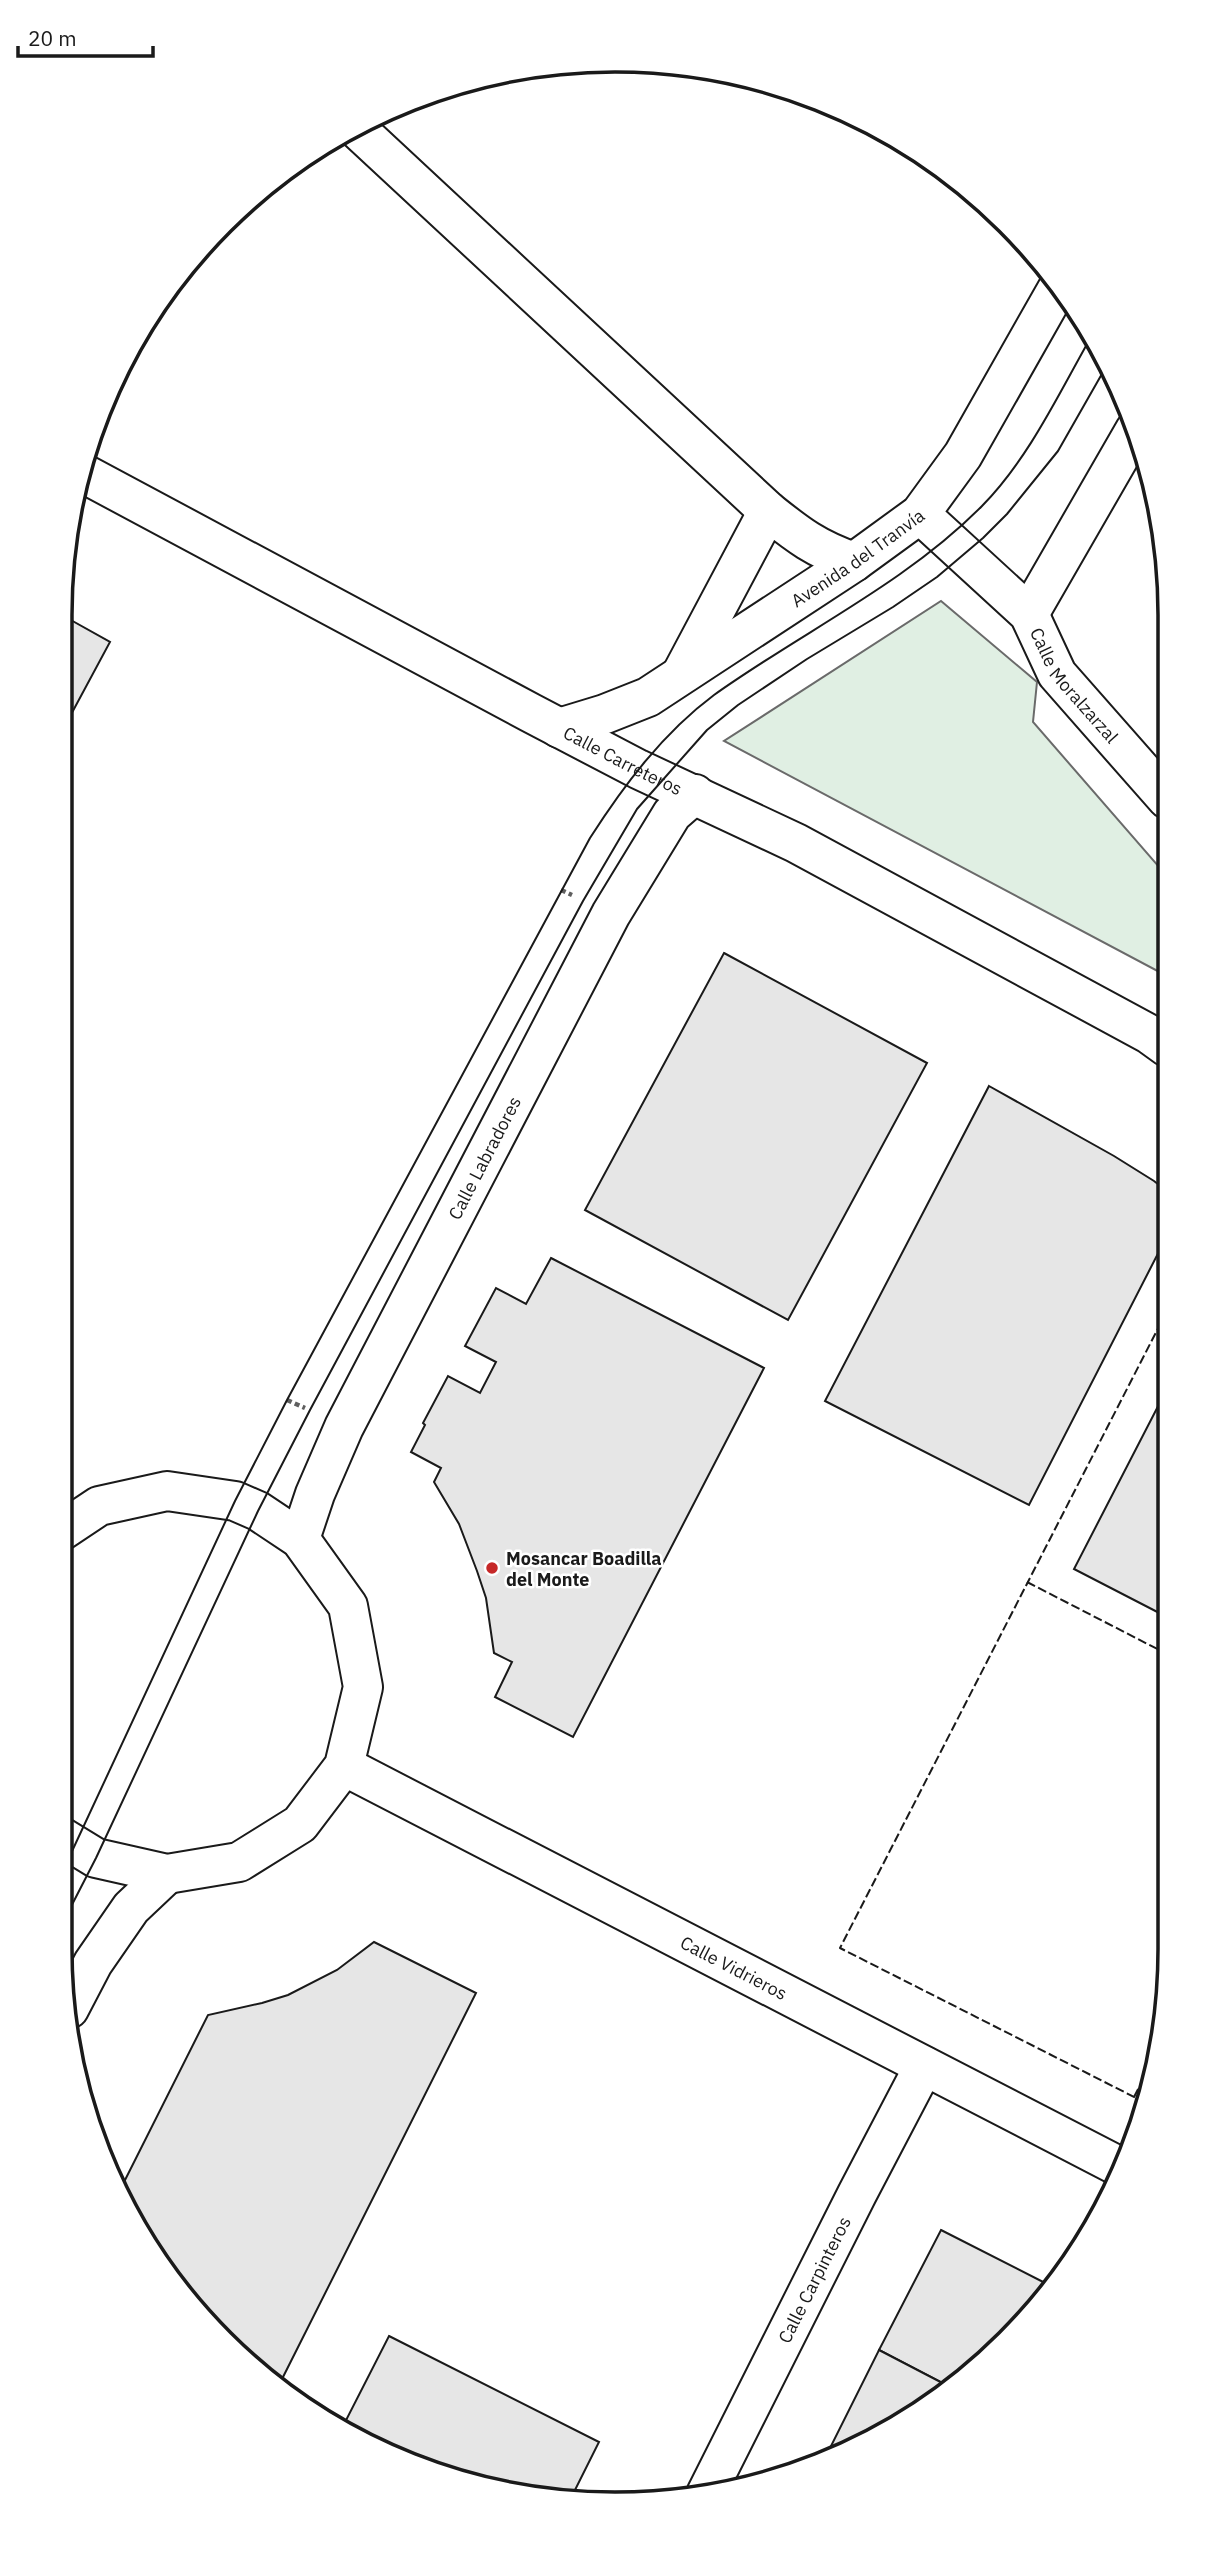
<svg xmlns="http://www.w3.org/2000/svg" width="1230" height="2564" viewBox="0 0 1230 2564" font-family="'IBM Plex Sans',sans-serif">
	<rect width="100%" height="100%" fill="#fff"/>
	<!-- green -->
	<polygon fill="#e0efe3" stroke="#6a6a6a" stroke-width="2" points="941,601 1037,682 1033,722 1167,876 1167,976 724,741"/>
	<!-- building -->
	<g fill="#e6e6e6" stroke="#1a1a1a" stroke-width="2">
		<polygon points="60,614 110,642 60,735"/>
		<polygon points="724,953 927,1063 788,1320 585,1210"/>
		<polygon points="989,1086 1114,1156 1154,1181 1168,1192 1168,1234 1029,1505 825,1401"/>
		<polygon points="551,1258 764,1368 573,1737 495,1697 512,1662 494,1653 486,1598 477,1571 459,1524 434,1482 441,1468 411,1452 425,1425 423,1423 448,1376 480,1393 496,1362 465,1346 496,1288 526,1304"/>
		<polygon points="1169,1385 1169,1618 1074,1569"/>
		<polygon points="374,1942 476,1993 279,2385 175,2287 121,2188 208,2015 262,2003 288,1995 337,1970"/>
		<polygon points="941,2230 1051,2286 1032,2316 954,2389 879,2350"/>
		<polygon points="389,2336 599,2442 572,2496 506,2494 402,2462 341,2430"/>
		<polygon points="879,2350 954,2389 861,2447 825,2458"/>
	</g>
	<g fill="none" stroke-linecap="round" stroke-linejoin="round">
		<!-- street casing -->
		<g stroke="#1a1a1a" stroke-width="42">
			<g id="street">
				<polyline points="355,127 768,511"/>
				<path id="s1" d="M81,472l450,241 107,56 158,74 353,191 18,13"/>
				<path id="s2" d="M920,514l109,100 28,60 110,125"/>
				<polyline points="1029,614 1135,430"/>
				<path d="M682,673l86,-162c30,24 48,38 86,51"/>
				<path id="s3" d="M559,728l46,-14 43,-17 206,-135 66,-48 43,-59 97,-171"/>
				<path id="s4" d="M300,1539l15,-45 29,-67 267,-513 61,-100 23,-20"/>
				<path id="s5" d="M344,1766l780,403"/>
				<polyline points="60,1836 96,1858 167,1874 239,1862 300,1824 344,1766 363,1687 348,1606 300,1539 258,1511 235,1501 167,1491 99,1506 60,1532"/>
				<polyline points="69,2009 93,1963 131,1908 167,1874"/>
				<path id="s6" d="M706,2494l151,-300 67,-128"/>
			</g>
		</g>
		<!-- path -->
		<g stroke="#5f5f5f" stroke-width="4.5" stroke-dasharray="5 3.5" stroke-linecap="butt">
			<polyline points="561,890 572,895"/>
			<polyline points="287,1400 305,1408"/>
		</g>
		<!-- street -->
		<use href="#street" stroke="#fff" stroke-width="38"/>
		<!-- tram -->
		<g stroke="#1a1a1a" stroke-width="2">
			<path d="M60,1877l175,-376 52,-101 303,-562c34,-53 73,-105 124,-143 88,-63 191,-111 268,-189 47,-48 76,-111 109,-169"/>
			<polyline points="60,1928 96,1858 258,1511 310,1410 583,901 637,809 707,730 738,705 807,659 893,607 937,577 983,538 1007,514 1058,451 1107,365"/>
		</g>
		<!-- fence -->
		<g stroke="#1a1a1a" stroke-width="2" stroke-dasharray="9 3.5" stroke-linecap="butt">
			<polyline points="1027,1582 1169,1655"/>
			<polyline points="1134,2097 1161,2045"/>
			<polyline points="1146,2103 840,1948 1168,1309"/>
		</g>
	</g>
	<!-- markers -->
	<circle fill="#c62828" stroke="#fff" stroke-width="2.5" cx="492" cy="1568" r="7"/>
	<g text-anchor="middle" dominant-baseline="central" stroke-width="5" stroke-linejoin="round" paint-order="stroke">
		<!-- street labels -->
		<g font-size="18" fill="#1a1a1a" stroke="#fff">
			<text stroke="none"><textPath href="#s3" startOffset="346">Avenida del Tranvía</textPath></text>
			<text stroke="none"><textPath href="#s2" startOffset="233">Calle Moralzarzal</textPath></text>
			<text stroke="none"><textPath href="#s1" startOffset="614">Calle Carreteros</textPath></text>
			<text stroke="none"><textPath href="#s4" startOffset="424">Calle Labradores</textPath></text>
			<text stroke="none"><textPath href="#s5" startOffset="439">Calle Vidrieros</textPath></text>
			<text stroke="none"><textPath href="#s6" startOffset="240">Calle Carpinteros</textPath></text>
		</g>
		<!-- poi labels -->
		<g font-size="18" font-weight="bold" fill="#1a1a1a" stroke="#fff" text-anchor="start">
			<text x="506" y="1558">Mosancar Boadilla<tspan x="506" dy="21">del Monte</tspan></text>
		</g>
	</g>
	<!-- crop -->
	<path d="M0 0H1230V2564H0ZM615 72H615A543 543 0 0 1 1158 615V1949A543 543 0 0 1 615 2492H615A543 543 0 0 1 72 1949V615A543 543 0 0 1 615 72Z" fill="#fff" fill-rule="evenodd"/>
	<path fill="none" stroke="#1a1a1a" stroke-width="3.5" d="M615 72H615A543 543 0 0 1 1158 615V1949A543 543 0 0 1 615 2492H615A543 543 0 0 1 72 1949V615A543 543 0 0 1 615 72Z"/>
	<!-- scale -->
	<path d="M18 46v10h135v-10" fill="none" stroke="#1a1a1a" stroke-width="3.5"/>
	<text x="28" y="46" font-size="21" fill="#1a1a1a" stroke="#ffffff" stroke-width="5" paint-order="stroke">20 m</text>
</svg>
